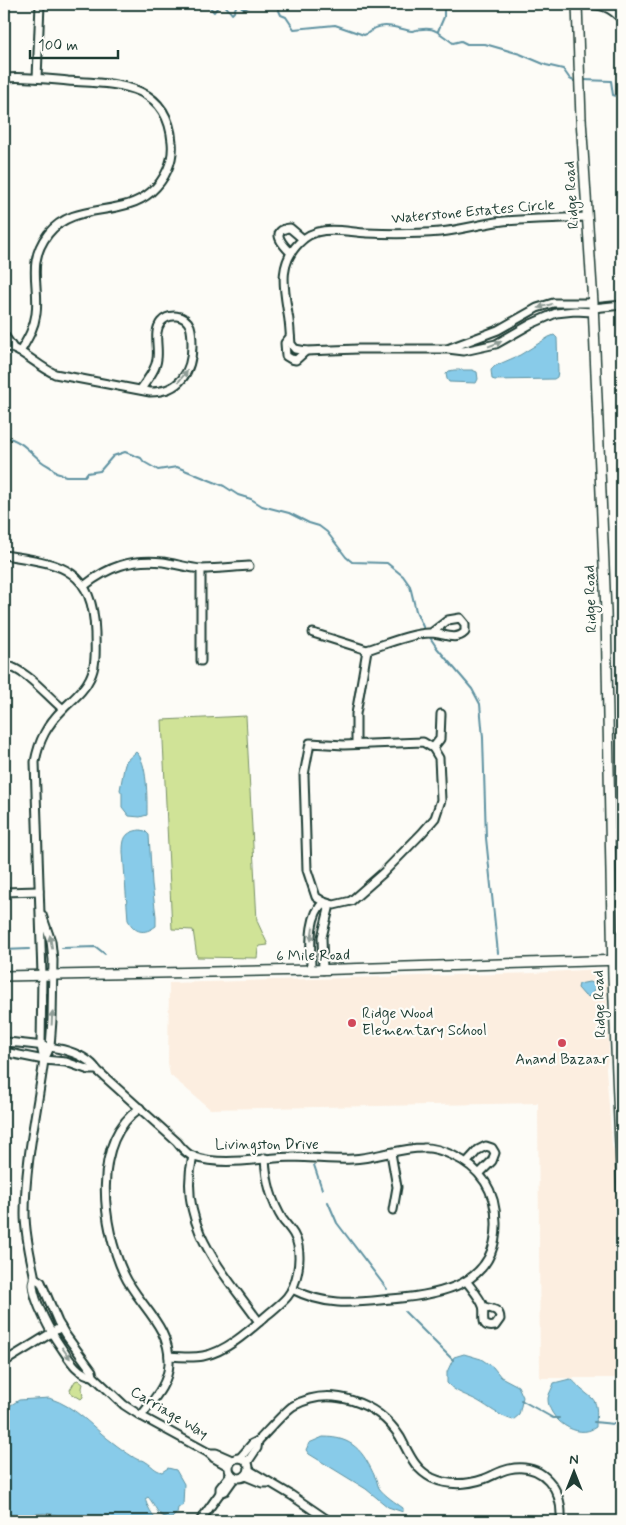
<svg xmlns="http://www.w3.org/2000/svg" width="626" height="1525" viewBox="0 0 626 1525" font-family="Mynerve,sans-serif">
	<rect width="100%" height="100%" fill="#fdfcf7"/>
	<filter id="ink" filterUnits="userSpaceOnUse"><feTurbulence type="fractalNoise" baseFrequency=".02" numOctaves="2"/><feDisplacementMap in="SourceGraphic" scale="10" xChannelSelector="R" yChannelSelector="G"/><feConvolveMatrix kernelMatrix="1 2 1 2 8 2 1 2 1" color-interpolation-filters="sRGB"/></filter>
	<g filter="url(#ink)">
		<!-- built -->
		<polygon fill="#fceee0" points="599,969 607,985 609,1055 606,1068 612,1145 616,1161 618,1225 614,1238 620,1378 540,1378 538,1103 210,1109 170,1075 168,1063 169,983 534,973"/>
		<!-- green -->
		<g fill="#d0e397" stroke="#789066">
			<polygon points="246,716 257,921 268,945 260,946 258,949 257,958 197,957 193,930 172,929 162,720"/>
			<polygon points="78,1380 83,1384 82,1388 83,1397 81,1399 71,1393 70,1390 75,1381"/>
		</g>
		<!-- water -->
		<g fill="#88cbe9" stroke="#5e92a1">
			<polygon points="554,335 557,338 558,372 557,377 554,379 495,380 492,379 491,370 495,366 520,355 549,337"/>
			<polygon points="454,370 472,370 477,372 478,379 476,383 449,382 447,379 446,374 449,371"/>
			<path d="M136,752c12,10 11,47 11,63l-7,2 -11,-1 -7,-9v-14l-2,-3 4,-22 2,-7z"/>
			<path d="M140,830l5,1 4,4 3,49 4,32v10c-12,9 -21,7 -28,-6l-5,-68c0,-14 2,-20 17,-22z"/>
			<polygon points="589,982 593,983 595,987 591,997 585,996 578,988 579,984"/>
			<path d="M464,1354l17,5 12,8 8,10 17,9 5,11 -4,18 -6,5c-14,-4 -23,-12 -35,-19 -11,-6 -22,-8 -31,-18v-11l7,-15z"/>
			<path d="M570,1379c6,3 7,7 12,11 3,3 7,5 10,8 7,7 4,20 4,29 -18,14 -49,-8 -48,-29 1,-5 5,-11 6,-15z"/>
			<path d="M49,1398c30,10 42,29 67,47 4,3 19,14 23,15 2,0 5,0 7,2 7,4 8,8 16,10l6,-4 8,2 8,14 -1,21 -5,3 -1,5 -5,5c-15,1 -16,-13 -24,-21l-3,2c2,8 8,15 11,22h-89c-20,-15 -41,-4 -63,0v-36l1,-4 -1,-13v-63h7l8,-5z"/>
			<path d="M323,1437c30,0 40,14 52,40 2,3 2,7 4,11 6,8 16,14 24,20v4l-15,-5 -22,-18 -57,-35 -3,-4 3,-7z"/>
		</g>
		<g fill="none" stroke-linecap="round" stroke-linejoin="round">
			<!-- stream -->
			<g stroke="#5e92a1" stroke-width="2">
				<polyline points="200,4 204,7 208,5 214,12 217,8 218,4"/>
				<polyline points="224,4 232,14 234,12 237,4"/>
				<polyline points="238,4 244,9 254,4"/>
				<polyline points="257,4 261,4"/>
				<path d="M272,4l5,2 4,9 5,2 8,12 41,-4 29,10c4,-1 7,-5 11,-7 13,-5 24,1 37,3 22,-6 24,0 41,12l8,-2 6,3h18l35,10 26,11 17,4 7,10 4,2"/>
				<polyline points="438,31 444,17 444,4"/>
				<polyline points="583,80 611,81 613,95 622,98"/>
				<path d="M4,437c16,2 25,14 37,24 6,5 11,5 15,12l10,3h19l2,-3 13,-2 13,-15 12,-4 16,6 3,4 14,8 19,-3 47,19 14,9 13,4 11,7 27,7 20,10 10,3 8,6 19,25 6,5 35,1 16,13 7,10 6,25 8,18"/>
				<polyline points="429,636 437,648 472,689 480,704 483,738 486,838 498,953"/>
				<polyline points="62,948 96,947 105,954"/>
				<polyline points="4,950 29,949"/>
				<polyline points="314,1165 322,1189"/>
				<polyline points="328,1202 337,1223 387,1289"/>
				<polyline points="405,1312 453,1360"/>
				<polyline points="521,1400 553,1418 559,1418"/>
				<polyline points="594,1422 614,1424"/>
			</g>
			<!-- minor casing -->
			<g stroke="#1f3d34" stroke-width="11">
				<g id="minor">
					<path d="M584,4c18,1 26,2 38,16"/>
					<path d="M4,78c21,-2 43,1 64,3 46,3 99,0 104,61 2,19 -7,38 -21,50 -30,26 -77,9 -103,42 -22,29 -8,51 -12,80 -2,15 -9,26 -16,38"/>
					<polyline points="37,78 40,4"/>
					<path d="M587,217c-30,2 -61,1 -91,5 -19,3 -37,8 -56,10 -24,2 -49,2 -73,1 -23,-1 -49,-10 -68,10 -21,21 -15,45 -11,71 2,10 2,20 3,30l4,5 11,2 52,-2h90l16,2 32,-7 35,-20 25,-11 19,-2 18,1"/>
					<path d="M291,253c-8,-8 -22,-23 -1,-25l13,11"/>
					<polyline points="593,308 622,305"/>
					<polyline points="4,335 13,348"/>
					<polyline points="290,337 285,343 286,356 291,359 296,360 306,351"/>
					<path d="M4,346c19,3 33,20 51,28l95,18c30,0 42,-20 42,-47 0,-7 0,-13 -2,-19 -5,-12 -21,-13 -29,-4 -8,10 -2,25 -4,37 -1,11 -10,21 -16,30"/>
					<polyline points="450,348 498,330 537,308 553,303 593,303"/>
					<path d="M4,555c55,9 89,11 91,78 0,15 2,31 -5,45 -6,13 -17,21 -27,31 -16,16 -24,31 -28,53l7,213 -1,71 3,14"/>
					<polyline points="201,569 201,661"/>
					<path d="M84,586c25,-20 47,-27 79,-24 13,2 26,6 39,7 15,0 31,-2 47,-3"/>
					<polyline points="313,633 367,650"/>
					<path d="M4,664c25,8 39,28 59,45"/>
					<path d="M356,744v-30l11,-64c16,-5 48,-18 64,-17 12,0 24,9 34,-1v-8l-5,-6 -12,2 -17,13"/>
					<polyline points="433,748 440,739 441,714"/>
					<polyline points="4,892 39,891"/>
					<path d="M42,915l9,26 2,19 -1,60 -2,27 -6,13c-7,52 -19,102 -19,154 0,20 5,41 9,60 1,5 -1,7 -1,11 1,17 18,48 28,62 8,12 17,28 32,29"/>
					<path d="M311,970c0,-20 -4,-54 13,-68"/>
					<polyline points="323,970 322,937 329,909 324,902 316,897 307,870 304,775 310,743 344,745 423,742 433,748 439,758 441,800 435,818 422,833 383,873 351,901 334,905 324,902"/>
					<path d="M4,1043l3,-1c27,3 74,4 90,28l80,72c5,6 9,12 17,15 31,10 69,0 101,0 19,1 38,3 57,2 24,-1 47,-11 71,-11 10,-1 20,3 29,7 29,13 44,35 44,68 1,62 -55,72 -105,76 -38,4 -64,8 -99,-10"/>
					<polyline points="4,1052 44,1060 66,1062 89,1070 97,1070"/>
					<path d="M140,1108c-49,34 -38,119 -16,166 14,31 47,52 45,90 -1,21 -16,36 -28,52"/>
					<polyline points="391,1153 397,1187 393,1210"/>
					<path d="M193,1156c-17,69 30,115 66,166"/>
					<polyline points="467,1162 478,1150 486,1146 492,1148 495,1153 492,1161 480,1173"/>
					<polyline points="35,1278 41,1282 58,1322 65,1334 92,1371 93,1376 124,1405 141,1416 209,1453 214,1458 228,1466"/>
					<path d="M467,1282c5,7 13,16 16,24 3,8 -5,23 12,20l5,-7c0,-10 -8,-10 -16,-12"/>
					<path d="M169,1356c11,1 24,2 34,0 23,-4 47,-26 64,-41 7,-6 14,-11 20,-18 10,-12 14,-35 11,-51 -2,-11 -8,-17 -15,-26 -12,-19 -17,-40 -18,-62"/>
					<polyline points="4,1362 61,1327"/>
					<polyline points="209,1453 216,1453 232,1460"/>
					<path d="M240,1458l12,-14 6,-3c8,-8 28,-31 35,-35 37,-21 85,-4 107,31 9,16 14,32 32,41 17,8 34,7 52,1 8,-3 16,-8 25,-10 34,-7 54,20 52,52"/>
					<circle cx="239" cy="1468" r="10"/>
					<polyline points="247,1463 257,1448 258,1441"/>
					<polyline points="249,1470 291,1495 329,1521"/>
					<polyline points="245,1476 262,1483 269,1483"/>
					<polyline points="220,1493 225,1491 235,1477"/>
					<polyline points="200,1521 220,1493 220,1488 231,1474"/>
				</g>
			</g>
			<!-- tertiary casing -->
			<g stroke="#1f3d34" stroke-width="12">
				<g id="tertiary">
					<polyline points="577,4 581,119 593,303 606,612 613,977 622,1194"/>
					<polyline points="4,976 311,970 622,960"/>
				</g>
			</g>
			<!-- minor -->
			<use href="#minor" stroke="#fdfcf7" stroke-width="7"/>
			<!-- tertiary -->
			<use href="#tertiary" stroke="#fdfcf7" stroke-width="9"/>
		</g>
		<!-- one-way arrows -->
		<defs><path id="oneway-solid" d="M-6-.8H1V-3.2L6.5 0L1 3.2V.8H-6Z" transform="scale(1.25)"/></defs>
		<g fill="#8e9c96">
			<use href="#oneway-solid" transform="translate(545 306) rotate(164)"/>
			<use href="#oneway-solid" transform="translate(495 344) rotate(-21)"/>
			<use href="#oneway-solid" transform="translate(183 376) rotate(-52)"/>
			<use href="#oneway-solid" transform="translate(312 934) rotate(98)"/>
			<use href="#oneway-solid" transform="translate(51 942) rotate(-100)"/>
			<use href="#oneway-solid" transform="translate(52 1018) rotate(-87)"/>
			<use href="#oneway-solid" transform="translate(66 1353) rotate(54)"/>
		</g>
	</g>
	<!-- markers -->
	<g fill="#d1495b" stroke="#fdfcf7" stroke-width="2">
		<circle cx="352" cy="1023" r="5"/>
		<circle cx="562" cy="1043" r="5"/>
	</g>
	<g text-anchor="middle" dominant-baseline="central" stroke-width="4.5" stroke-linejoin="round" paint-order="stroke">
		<!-- street labels -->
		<g font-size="15" fill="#1f3d34" stroke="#fdfcf7">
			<text transform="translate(572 195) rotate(-94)">Ridge Road</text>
			<text transform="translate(473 212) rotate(-5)">Waterstone Estates Circle</text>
			<text transform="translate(591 599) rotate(-92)">Ridge Road</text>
			<text transform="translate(313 956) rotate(-1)">6 Mile Road</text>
			<text transform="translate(600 1004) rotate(-92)">Ridge Road</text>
			<text x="267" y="1145">Livingston Drive</text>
			<text transform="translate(169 1413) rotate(31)">Carriage Way</text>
		</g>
		<!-- poi labels -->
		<g font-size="15" fill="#1f3d34" stroke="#fdfcf7" text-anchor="start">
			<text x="362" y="1014">Ridge Wood<tspan x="362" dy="17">Elementary School</tspan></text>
			<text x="562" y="1060" text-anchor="middle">Anand Bazaar</text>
		</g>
	</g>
	<!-- margin -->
	<rect width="626" height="1525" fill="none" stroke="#fdfcf7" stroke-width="20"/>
	<rect x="10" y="10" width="606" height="1505" fill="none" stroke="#1f3d34" stroke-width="2" filter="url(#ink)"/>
	<!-- north arrow -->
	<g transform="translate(574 1472)" stroke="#fdfcf7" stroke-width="4" paint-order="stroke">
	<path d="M0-4L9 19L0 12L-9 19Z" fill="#1f3d34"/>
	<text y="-8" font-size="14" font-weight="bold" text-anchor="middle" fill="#1f3d34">N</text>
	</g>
	<!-- scale -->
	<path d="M30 50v8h88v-8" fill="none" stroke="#1f3d34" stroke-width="2.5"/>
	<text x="38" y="50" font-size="15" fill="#1f3d34" stroke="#fdfcf7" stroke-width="4" paint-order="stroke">100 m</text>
</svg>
